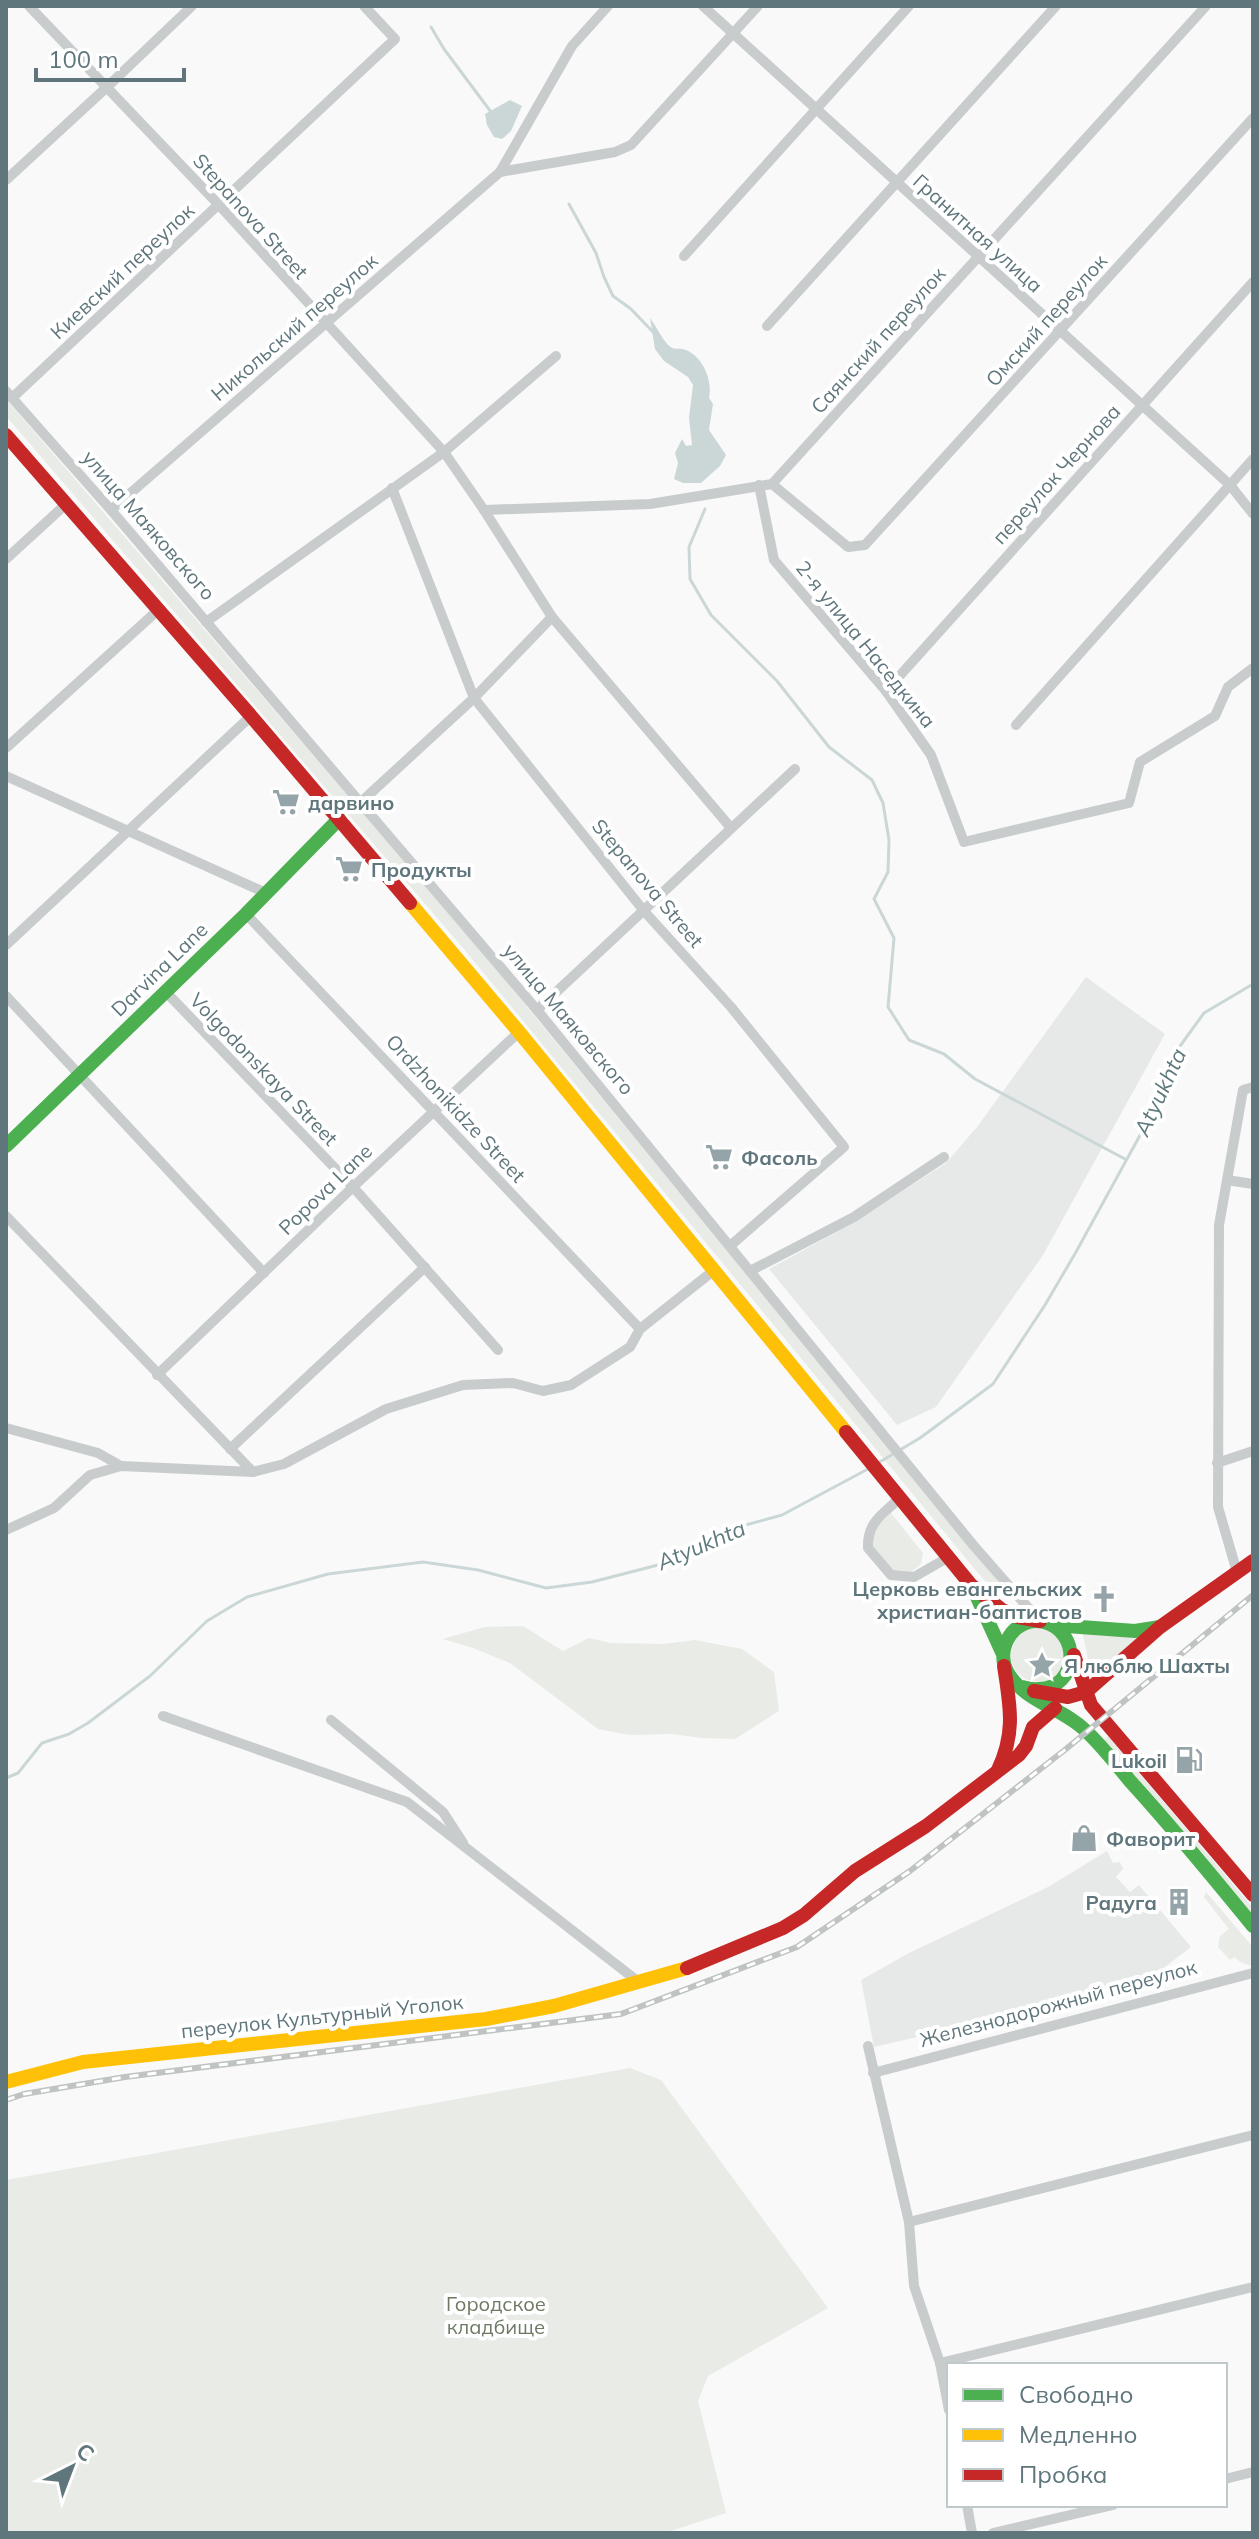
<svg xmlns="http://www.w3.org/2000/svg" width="1259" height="2539" viewBox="0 0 1259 2539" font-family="Mulish,sans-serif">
	<rect width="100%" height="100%" fill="#f9f9f9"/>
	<!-- built -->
	<g fill="#e7e9e9">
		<polygon points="1086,977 1165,1034 1043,1255 936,1407 897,1425 769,1269 855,1222 946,1163 977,1127"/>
		<polygon points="1107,1851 1113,1863 1120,1862 1123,1869 1116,1877 1130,1892 1139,1885 1191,1947 1144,1983 1127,1992 1107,1993 874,2047 861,1980 909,1953 1048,1887"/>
	</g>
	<!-- green -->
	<g fill="#e8ebe6">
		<polygon points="6,399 473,941 1012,1598 985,1581 973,1567 463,948 6,416"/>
		<polygon points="891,1513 923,1553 921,1564 910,1573 892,1572 874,1550 870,1533"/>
		<polygon points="523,1626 563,1651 589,1638 611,1643 663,1644 695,1640 742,1649 774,1672 779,1711 735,1739 702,1738 672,1734 630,1735 598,1729 510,1663 473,1648 443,1639 485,1627"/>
		<circle cx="1038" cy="1655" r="27"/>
		<polygon points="1082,1631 1140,1639 1091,1673"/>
		<polygon points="1108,1736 1253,1908 1253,1918 1103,1740"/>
		<polygon points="1206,1892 1253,1947 1253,1966 1242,1963 1234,1957 1230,1960 1218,1947 1220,1936 1229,1929 1204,1897"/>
		<polygon points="630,2068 661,2080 828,2308 708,2376 698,2401 726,2513 665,2533 6,2533 6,2180"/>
	</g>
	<!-- water -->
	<g fill="#cbd7d7">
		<polygon points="510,100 522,106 511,131 502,139 494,137 487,125 485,114"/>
		<path d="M650,318c6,8 11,19 18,27 6,6 10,2 18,5 17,7 27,31 23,48l4,6 -4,26 17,25 -6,11 -19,17h-18l-9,-4 4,-16 -3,-10 7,-14 4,7 6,-1 -3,-27 4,-33 -5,-8 -24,-16 -9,-12z"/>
	</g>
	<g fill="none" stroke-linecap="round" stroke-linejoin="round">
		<!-- stream -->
		<g stroke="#cbd7d7" stroke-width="3">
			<polyline points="431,27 444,49 491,112"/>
			<polyline points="569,204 596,253 604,277 613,296 631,309 653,332"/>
			<polyline points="705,509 689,547 690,579 711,615 777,681 829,747 872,780 883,803 889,840 888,872 874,899 894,938 888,1007 909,1040 944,1054 975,1079 1125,1159"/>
			<polyline points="878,1463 920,1438 993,1384 1045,1305 1076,1252 1150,1117 1175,1053 1204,1013 1253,984"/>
			<polyline points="6,1778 18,1773 42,1743 69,1734 88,1723 150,1676 207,1621 247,1597 328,1574 423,1562 478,1570 546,1588 592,1582 658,1565 731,1529 782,1515 868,1469"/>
		</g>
		<!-- street -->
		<g stroke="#c9cccd" stroke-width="10">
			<polyline points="29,6 219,205 444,452 484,510 552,617 731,828"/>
			<polyline points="703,6 1230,485 1253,514"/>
			<polyline points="500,172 615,152 631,145 758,6"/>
			<polyline points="6,180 107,87 192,6"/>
			<polyline points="684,256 909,6"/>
			<polyline points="767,326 1056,6"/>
			<polyline points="6,391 111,510 537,1010 974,1546 1039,1620"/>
			<polyline points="12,398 395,39 364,6"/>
			<polyline points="772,484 848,547 865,545 1253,118"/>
			<polyline points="759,485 774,560 886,691 931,755 964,842 1129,803 1140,762 1215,716 1228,687 1253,668"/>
			<polyline points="392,488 474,698 644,911 731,1007 844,1147 730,1246"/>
			<polyline points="111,510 500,172 572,46 608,6"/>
			<polyline points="484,510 650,504 772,484 1206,6"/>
			<polyline points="6,559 65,505"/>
			<polyline points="206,622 444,452 556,356"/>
			<polyline points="886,691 1253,282"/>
			<polyline points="1016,725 1253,459"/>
			<polyline points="6,748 157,611"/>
			<polyline points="6,776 266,893"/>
			<polyline points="361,802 474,698 552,617"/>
			<polyline points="246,914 640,1329"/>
			<polyline points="6,945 251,716"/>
			<polyline points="165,991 353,1187 498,1350"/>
			<polyline points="6,996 264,1273"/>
			<polyline points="537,1010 795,769"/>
			<polyline points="1227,1180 1253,1184"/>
			<polyline points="6,1216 253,1472"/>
			<polyline points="750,1271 854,1217 944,1157"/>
			<polyline points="157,1375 353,1187 519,1032"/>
			<polyline points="6,1428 98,1453 121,1466"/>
			<polyline points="230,1449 425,1267"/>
			<polyline points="1217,1463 1253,1451"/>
			<path d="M900,1498c-18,17 -33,24 -32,50l23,27 23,2 35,-20"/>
			<polyline points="6,1530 54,1508 90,1475 121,1466 253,1472 284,1464 386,1409 463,1385 513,1383 543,1391 571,1385 630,1347 640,1329 713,1271"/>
			<polyline points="1237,1572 1218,1507 1219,1225 1243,1090 1253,1087"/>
			<polyline points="163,1716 407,1802 640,1983"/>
			<polyline points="331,1720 443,1812 463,1843"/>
			<polyline points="868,2046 909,2222 914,2286 940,2363 949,2410"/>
			<polyline points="873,2073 1253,1973"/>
			<polyline points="909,2222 1253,2135"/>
			<polyline points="940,2363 1253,2287"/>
			<polyline points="1225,2479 1253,2472"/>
			<polyline points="967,2505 972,2533"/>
			<polyline points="993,2533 1113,2505"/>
		</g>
		<!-- fast -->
		<g stroke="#4caf50" stroke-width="14">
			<polyline points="6,1146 246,914 339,819"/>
			<polyline points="977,1597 1002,1652"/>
			<polyline points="1053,1625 1135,1631 1160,1627"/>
			<path d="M1021,1687c6,1 12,3 18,2 39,-1 43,-57 5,-67 -28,-7 -51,26 -36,51 17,29 55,35 78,58 16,15 30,33 44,50 43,47 83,96 123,145"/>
		</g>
		<!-- slow -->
		<g stroke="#ffc107" stroke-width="14">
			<polyline points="410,903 519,1032 846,1432"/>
			<polyline points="6,2082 83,2062 486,2019 554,2006 687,1968"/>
		</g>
		<!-- jam -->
		<g stroke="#c62828" stroke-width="14">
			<polyline points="6,435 251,716 410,903"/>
			<polyline points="846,1432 971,1585 1002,1610 1018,1617 1040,1621"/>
			<polyline points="1074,1655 1091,1705 1253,1895"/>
			<polyline points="1034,1691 1068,1697 1086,1692 1160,1627 1253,1561"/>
			<path d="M998,1770c18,-38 12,-64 6,-104"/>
			<polyline points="687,1968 783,1928 804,1915 855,1871 926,1826 1019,1755 1026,1746 1033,1727 1055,1708"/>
		</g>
		<!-- rail casing -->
		<g stroke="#c0c3c3" stroke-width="6">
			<polyline id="rail" points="6,2100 24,2094 125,2077 621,2014 797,1947 910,1871 1066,1749 1253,1595"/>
		</g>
		<!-- rail -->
		<use href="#rail" stroke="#fff" stroke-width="3" stroke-dasharray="9" stroke-linecap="butt"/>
	</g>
	<!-- icons -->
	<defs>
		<g id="supermarket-bare" transform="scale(2.16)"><path d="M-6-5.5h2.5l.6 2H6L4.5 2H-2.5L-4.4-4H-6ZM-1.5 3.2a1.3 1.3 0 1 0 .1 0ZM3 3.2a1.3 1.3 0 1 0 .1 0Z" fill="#95a4a8" stroke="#fff" stroke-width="2.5" paint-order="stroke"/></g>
		<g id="church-bare" transform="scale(2.16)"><path d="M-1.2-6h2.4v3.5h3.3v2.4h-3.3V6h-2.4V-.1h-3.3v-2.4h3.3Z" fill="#95a4a8" stroke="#fff" stroke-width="2.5" paint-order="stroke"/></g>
		<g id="sight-bare" transform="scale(2.16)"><path d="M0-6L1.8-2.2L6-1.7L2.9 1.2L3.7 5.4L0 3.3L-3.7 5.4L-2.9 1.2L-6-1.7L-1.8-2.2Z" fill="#95a4a8" stroke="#fff" stroke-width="2.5" paint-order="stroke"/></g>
		<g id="fuel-bare" transform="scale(2.16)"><path d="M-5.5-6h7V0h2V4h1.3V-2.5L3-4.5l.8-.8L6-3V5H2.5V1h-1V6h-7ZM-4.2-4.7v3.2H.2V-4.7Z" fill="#95a4a8" stroke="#fff" stroke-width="2.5" paint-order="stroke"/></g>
		<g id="shop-bare" transform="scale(2.16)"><path d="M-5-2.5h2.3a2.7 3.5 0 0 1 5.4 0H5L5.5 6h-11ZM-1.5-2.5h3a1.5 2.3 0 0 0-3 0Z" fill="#95a4a8" stroke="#fff" stroke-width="2.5" paint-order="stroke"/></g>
		<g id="building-bare" transform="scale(2.16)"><path d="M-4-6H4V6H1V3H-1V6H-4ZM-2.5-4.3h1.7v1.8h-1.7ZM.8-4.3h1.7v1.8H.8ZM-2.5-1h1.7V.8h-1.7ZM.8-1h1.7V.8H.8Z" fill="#95a4a8" stroke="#fff" stroke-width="2.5" paint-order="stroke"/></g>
	</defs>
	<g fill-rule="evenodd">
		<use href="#supermarket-bare" x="286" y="802"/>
		<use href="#supermarket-bare" x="349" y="869"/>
		<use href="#supermarket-bare" x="719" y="1157"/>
		<use href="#church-bare" x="1104" y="1599"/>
		<use href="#sight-bare" x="1042" y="1665"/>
		<use href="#fuel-bare" x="1189" y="1760"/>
		<use href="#shop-bare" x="1084" y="1838"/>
		<use href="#building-bare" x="1179" y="1902"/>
	</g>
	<g text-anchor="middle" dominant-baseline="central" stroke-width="8" stroke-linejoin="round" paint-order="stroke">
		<!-- street labels -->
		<g font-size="20" fill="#5f767d" stroke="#fff">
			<text transform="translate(251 216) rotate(48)">Stepanova Street</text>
			<text transform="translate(978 233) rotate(42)">Гранитная улица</text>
			<text transform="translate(122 271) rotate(-43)">Киевский переулок</text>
			<text transform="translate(1046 320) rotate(-48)">Омский переулок</text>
			<text transform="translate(294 327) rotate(-41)">Никольский переулок</text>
			<text transform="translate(878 340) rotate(-48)">Саянский переулок</text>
			<text transform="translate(1056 474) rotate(-48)">переулок Чернова</text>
			<text transform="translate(149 525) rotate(49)">улица Маяковского</text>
			<text transform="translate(866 644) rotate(51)">2-я улица Наседкина</text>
			<text transform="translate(648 883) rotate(50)">Stepanova Street</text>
			<text transform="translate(159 969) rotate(-44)">Darvina Lane</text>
			<text transform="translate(569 1019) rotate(50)">улица Маяковского</text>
			<text transform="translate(264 1069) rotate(46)">Volgodonskaya Street</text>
			<text transform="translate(456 1108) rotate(47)">Ordzhonikidze Street</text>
			<text transform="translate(325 1189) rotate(-44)">Popova Lane</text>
			<text transform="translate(1058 2003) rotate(-15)">Железнодорожный переулок</text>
			<text transform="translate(322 2016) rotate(-6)">переулок Культурный Уголок</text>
		</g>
		<!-- poi labels -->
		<g font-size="20" font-weight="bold" fill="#5f767d" stroke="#fff" text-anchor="start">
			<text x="308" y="802">дарвино</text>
			<text x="371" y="869">Продукты</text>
			<text x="741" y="1157">Фасоль</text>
			<text x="1082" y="1588" text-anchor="end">Церковь евангельских<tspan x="1082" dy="23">христиан-баптистов</tspan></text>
			<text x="1064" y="1665">Я люблю Шахты</text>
			<text x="1167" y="1760" text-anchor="end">Lukoil</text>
			<text x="1106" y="1838">Фаворит</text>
			<text x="1157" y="1902" text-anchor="end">Радуга</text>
		</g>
		<!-- park labels -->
		<g font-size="20" fill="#6c7a63" stroke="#fff">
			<text x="496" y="2303">Городское<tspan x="496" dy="23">кладбище</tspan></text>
		</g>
		<!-- water labels -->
		<g font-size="22" font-style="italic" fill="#5f7a7d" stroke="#fff">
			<text transform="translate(1160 1092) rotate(-65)">Atyukhta</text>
			<text transform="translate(701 1545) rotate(-23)">Atyukhta</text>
		</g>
	</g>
	<!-- border -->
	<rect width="1259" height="2539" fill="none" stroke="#5f767d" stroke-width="16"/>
	<!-- legend -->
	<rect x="947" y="2363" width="280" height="144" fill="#ffffff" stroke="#bfc8cb" stroke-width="2"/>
	<rect x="963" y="2389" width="40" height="12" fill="#4caf50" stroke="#bfc8cb" stroke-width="2"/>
	<text x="1019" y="2403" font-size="24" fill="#5f767d">Свободно</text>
	<rect x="963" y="2429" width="40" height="12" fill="#ffc107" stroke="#bfc8cb" stroke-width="2"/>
	<text x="1019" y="2443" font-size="24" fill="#5f767d">Медленно</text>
	<rect x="963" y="2469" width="40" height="12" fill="#c62828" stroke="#bfc8cb" stroke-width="2"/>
	<text x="1019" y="2483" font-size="24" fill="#5f767d">Пробка</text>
	<!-- north arrow -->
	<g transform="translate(72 2467) rotate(42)" stroke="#ffffff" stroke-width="6" paint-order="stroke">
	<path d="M0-6L14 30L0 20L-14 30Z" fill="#5f767d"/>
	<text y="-12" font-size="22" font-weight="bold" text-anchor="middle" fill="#5f767d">С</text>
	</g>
	<!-- scale -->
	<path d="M36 68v12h148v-12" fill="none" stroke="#5f767d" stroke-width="4"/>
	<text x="48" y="68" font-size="24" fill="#5f767d" stroke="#ffffff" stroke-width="6" paint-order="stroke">100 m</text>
</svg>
